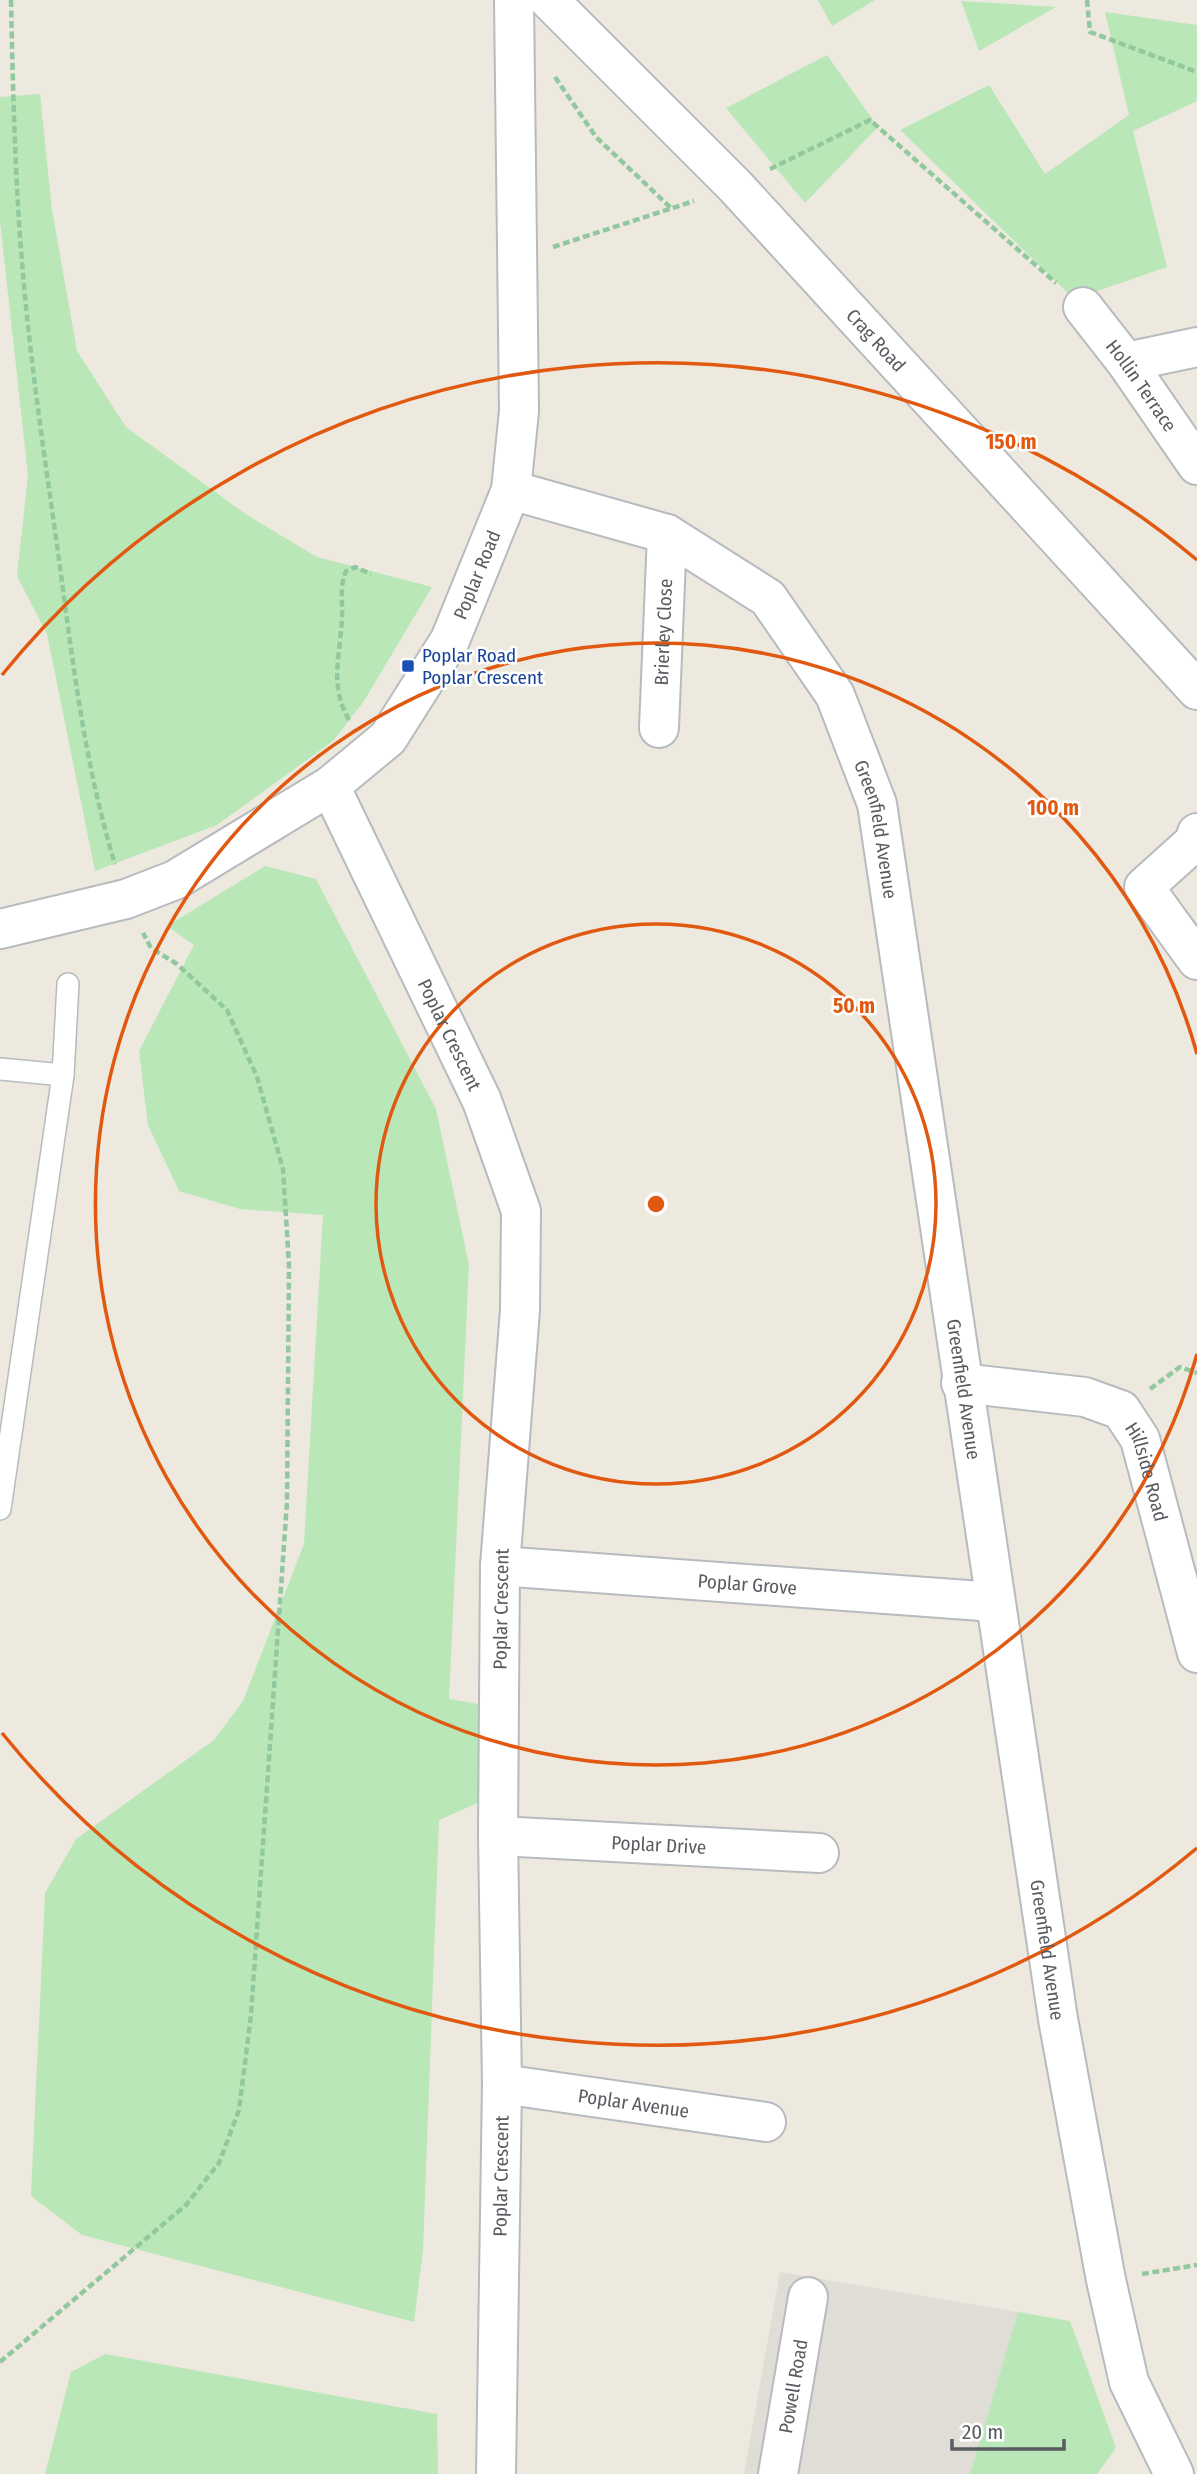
<svg xmlns="http://www.w3.org/2000/svg" width="1197" height="2474" viewBox="0 0 1197 2474" font-family="'Fira Sans Condensed',sans-serif">
	<rect width="100%" height="100%" fill="#ede9de"/>
	<!-- industrial -->
	<polygon fill="#e0dcd6" points="780,2272 1018,2312 970,2474 744,2474"/>
	<!-- green -->
	<g fill="#b9e7b8">
		<polygon points="818,0 875,0 832,26"/>
		<polygon points="961,1 1056,7 979,51"/>
		<polygon points="1105,12 1197,25 1197,101 1133,131 1167,267 1074,299 900,130 989,85 1045,174 1129,115"/>
		<polygon points="827,55 878,127 805,203 726,108"/>
		<polygon points="40,94 52,210 77,351 126,427 247,515 317,557 432,587 364,701 333,741 217,825 95,871 47,634 17,576 28,475 0,222 0,97"/>
		<polygon points="265,866 316,879 436,1109 469,1265 449,1699 484,1705 482,1801 439,1820 423,2250 414,2322 82,2235 31,2196 45,1893 76,1839 214,1740 243,1701 304,1544 323,1215 240,1209 179,1191 148,1125 139,1051 194,945 167,926"/>
		<polygon points="1018,2312 1070,2321 1116,2448 1097,2474 970,2474"/>
		<polygon points="105,2354 437,2414 438,2474 45,2474 71,2372"/>
	</g>
	<g fill="none" stroke-linecap="round" stroke-linejoin="round">
		<!-- lane casing -->
		<g stroke="#b7babf" stroke-width="24">
			<g id="lane">
				<polyline points="0,1069 63,1075 68,984"/>
				<polyline points="0,1509 63,1075"/>
			</g>
		</g>
		<!-- street casing -->
		<g stroke="#b7babf" stroke-width="42">
			<g id="street">
				<path id="s1" d="M549,0l186,186 462,504"/>
				<path id="s2" d="M1083,307l43,55 71,103"/>
				<polyline points="1126,362 1197,347"/>
				<path id="s3" d="M511,490l156,44 101,64 67,97 42,109 181,1215 48,261 23,102 45,92"/>
				<path id="s4" d="M659,728l8,-194"/>
				<path id="s5" d="M330,786l152,315 39,110 -1,99 -20,256 -2,270 4,248 -6,390"/>
				<polyline points="1197,833 1194,842 1144,887 1197,960"/>
				<path id="s6" d="M0,929l126,-30 49,-19 155,-94 58,-48 62,-98 61,-150 8,-79 -5,-411"/>
				<path id="s7" d="M961,1383l124,14 36,13 19,29 57,214"/>
				<path id="s8" d="M500,1566l495,36"/>
				<path id="s9" d="M498,1836l321,17"/>
				<path id="s10" d="M502,2084l264,38"/>
				<path id="s11" d="M778,2474l30,-177"/>
			</g>
		</g>
		<!-- path -->
		<g stroke="#91c89e" stroke-width="4.5" stroke-dasharray="7 3.5" stroke-linecap="butt">
			<path d="M11,0c2,91 4,183 12,274 8,93 22,186 35,278 14,104 26,211 57,312"/>
			<polyline points="1087,0 1090,32 1197,72"/>
			<polyline points="555,77 596,137 672,209"/>
			<polyline points="770,169 870,120 1056,283"/>
			<polyline points="553,247 694,201"/>
			<path d="M349,720c-20,-35 -9,-63 -7,-101 1,-18 -3,-31 4,-48l9,-4 16,7"/>
			<polyline points="1150,1389 1180,1367 1197,1373"/>
			<polyline points="1142,2274 1197,2265"/>
			<polyline points="0,2362 186,2205 219,2163 239,2110 251,2015 287,1502 289,1265 283,1169 257,1077 227,1010 177,964 151,948 143,933"/>
		</g>
		<!-- lane -->
		<use href="#lane" stroke="#fff" stroke-width="21"/>
		<!-- street -->
		<use href="#street" stroke="#fff" stroke-width="38"/>
	</g>
	<!-- distance rings -->
	<g fill="none" stroke="#e15910" stroke-width="3.5">
		<circle cx="656" cy="1204" r="280"/>
		<path d="M1197 1354A561 561 0 1 1 1197 1054"/>
		<path d="M1197 1848A841 841 0 0 1 2 1733M2 675A841 841 0 0 1 1197 560"/>
	</g>
	<!-- markers -->
	<rect fill="#1a4fb4" stroke="#fff" stroke-width="2.5" x="401" y="659" width="14" height="14" rx="3.5"/>
	<g text-anchor="middle" dominant-baseline="central" stroke-width="5" stroke-linejoin="round" paint-order="stroke">
		<!-- street labels -->
		<g font-size="19" fill="#585c61" stroke="#fff">
			<text stroke="none"><textPath href="#s1" startOffset="472">Crag Road</textPath></text>
			<text stroke="none"><textPath href="#s2" startOffset="98">Hollin Terrace</textPath></text>
			<text stroke="none"><textPath href="#s6" startOffset="625">Poplar Road</textPath></text>
			<text stroke="none"><textPath href="#s4" startOffset="96">Brierley Close</textPath></text>
			<text stroke="none"><textPath href="#s3" startOffset="541">Greenfield Avenue</textPath></text>
			<text stroke="none"><textPath href="#s5" startOffset="276">Poplar Crescent</textPath></text>
			<text stroke="none"><textPath href="#s3" startOffset="1108">Greenfield Avenue</textPath></text>
			<text stroke="none"><textPath href="#s7" startOffset="231">Hillside Road</textPath></text>
			<text stroke="none"><textPath href="#s8" startOffset="248">Poplar Grove</textPath></text>
			<text transform="translate(501 1609) rotate(-89)">Poplar Crescent</text>
			<text stroke="none"><textPath href="#s9" startOffset="161">Poplar Drive</textPath></text>
			<text stroke="none"><textPath href="#s3" startOffset="1675">Greenfield Avenue</textPath></text>
			<text stroke="none"><textPath href="#s10" startOffset="133">Poplar Avenue</textPath></text>
			<text transform="translate(501 2176) rotate(-89)">Poplar Crescent</text>
			<text stroke="none"><textPath href="#s11" startOffset="89">Powell Road</textPath></text>
		</g>
		<!-- transit labels -->
		<g font-size="19" fill="#164399" stroke="#fff" text-anchor="start">
			<text x="422" y="655">Poplar Road<tspan x="422" dy="22">Poplar Crescent</tspan></text>
		</g>
	</g>
	<circle cx="656" cy="1204" r="10" fill="#e15910" stroke="#fff" stroke-width="3.5"/>
	<g font-size="21" text-anchor="middle" font-weight="bold" fill="#e15910" stroke="#fff" stroke-width="5" stroke-linejoin="round" paint-order="stroke">
		<text x="1011" y="449">150 m</text>
		<text x="1053" y="815">100 m</text>
		<text x="854" y="1013">50 m</text>
	</g>
	<!-- scale -->
	<path d="M952 2439v10h112v-10" fill="none" stroke="#585c61" stroke-width="3.5"/>
	<text x="962" y="2439" font-size="21" fill="#585c61" stroke="#ffffff" stroke-width="5" paint-order="stroke">20 m</text>
</svg>
